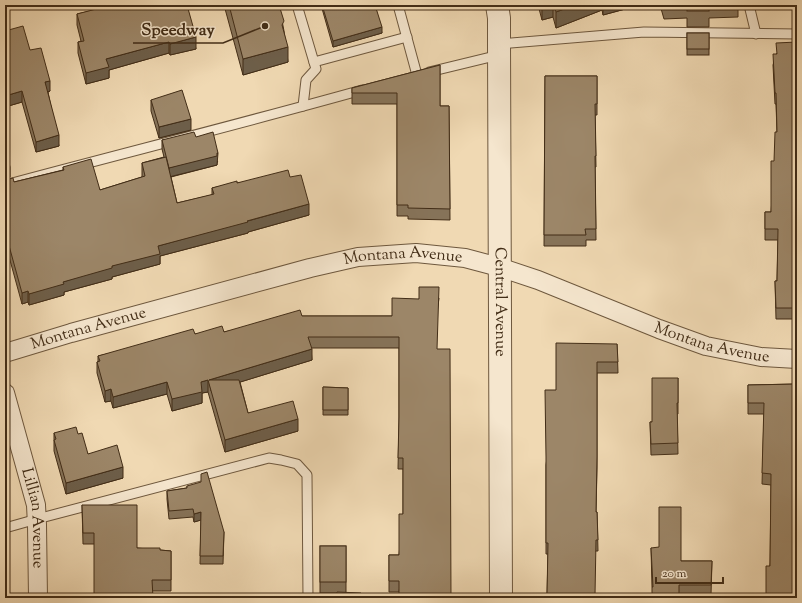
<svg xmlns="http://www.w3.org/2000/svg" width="802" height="603" viewBox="0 0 802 603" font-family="'Sorts Mill Goudy',serif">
	<rect width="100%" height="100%" fill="#f0d9b3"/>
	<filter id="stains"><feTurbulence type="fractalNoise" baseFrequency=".005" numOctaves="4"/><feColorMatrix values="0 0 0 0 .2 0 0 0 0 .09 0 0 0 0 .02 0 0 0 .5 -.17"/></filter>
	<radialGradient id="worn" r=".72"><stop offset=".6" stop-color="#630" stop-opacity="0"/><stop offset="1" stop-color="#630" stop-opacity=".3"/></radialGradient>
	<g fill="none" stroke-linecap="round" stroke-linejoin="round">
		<!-- service casing -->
		<g stroke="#6e583e" stroke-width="11">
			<g id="service">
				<polyline points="297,5 316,69 306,80 303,106"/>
				<polyline points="398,5 417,75"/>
				<polyline points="749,5 756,34"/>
				<polyline points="499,44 644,32 797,34"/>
				<polyline points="314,62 407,37"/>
				<polyline points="429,72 499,55"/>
				<path d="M5,185c119,-32 239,-62 357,-95"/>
				<polyline points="5,528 37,519 269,458 281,460 297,464 307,475 308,598"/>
			</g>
		</g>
		<!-- minor casing -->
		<g stroke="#6e583e" stroke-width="20">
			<g id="minor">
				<path id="s1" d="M5,353l66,-20 239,-65 48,-11 58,-4 49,5 34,9 39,13 121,49 47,17 55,11 36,2"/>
				<path id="s2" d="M5,393l31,112 1,20 1,73"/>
			</g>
		</g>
		<!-- tertiary casing -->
		<g stroke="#6e583e" stroke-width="24">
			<g id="tertiary">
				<path id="s3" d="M497,5l2,13v26l2,554"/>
			</g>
		</g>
		<!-- service -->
		<use href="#service" stroke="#f5e6ce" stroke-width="9"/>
		<!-- minor -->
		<use href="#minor" stroke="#f5e6ce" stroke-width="18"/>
		<!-- tertiary -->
		<use href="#tertiary" stroke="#f5e6ce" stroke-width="22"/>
	</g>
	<!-- wall -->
	<g fill="#867359" stroke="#422d17">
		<polygon points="103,5 187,5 196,49 170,55 169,53 109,70 109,78 86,84 78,53 78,42 81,41 77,25 77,14 103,8"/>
		<polygon points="224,5 279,5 284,31 288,62 243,75"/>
		<polygon points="321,5 375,5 382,33 333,47"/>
		<polygon points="538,5 640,5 603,15 602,10 556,28 553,17 542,20"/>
		<polygon points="660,5 738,5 738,17 709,18 709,27 687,27 687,18 664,19"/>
		<rect x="687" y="33" width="22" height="22"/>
		<polygon points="797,42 797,319 776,319 775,281 777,281 778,240 765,240 765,212 771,212 777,132 776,104 775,104 773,65 776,54"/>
		<polygon points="30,50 50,91 48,92 59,146 36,152 22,102 5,107"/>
		<polygon points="440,65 440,106 449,106 450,220 408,219 408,216 397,216 397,104 352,104 352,88"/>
		<polygon points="545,76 597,76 597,115 595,115 596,167 595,167 596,240 586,240 586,246 544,246"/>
		<polygon points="151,100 191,130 159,138 151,111"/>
		<polygon points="196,137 218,162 217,162 217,165 171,177 177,203 212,195 212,188 237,183 290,177 309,215 248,232 248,233 160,256 160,264 112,277 112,279 64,292 64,295 29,305 28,302 22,304 5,242 5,180 14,182 63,170 63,167 100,190 142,177 142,163 164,157 162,149 162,140"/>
		<polygon points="439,298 399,592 389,592 389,555 399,555 403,514 403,469 398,469 399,421 399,348 311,348 312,360 240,382 248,413 298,431 225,452 208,392 202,393 202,403 172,411 167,394 113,408 111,401 105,402 97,373 97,362 98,362 98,356 195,334 224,332 302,316 392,316 419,299"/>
		<polygon points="617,344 618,373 597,373 597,468 596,512 597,512 598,551 596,551 547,595 548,554 546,554 546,465 556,390"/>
		<polygon points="678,378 678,414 677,414 678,454 651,455 650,422 652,422"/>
		<polygon points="797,384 770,566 771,485 762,484 764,414 748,414 748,385"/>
		<polygon points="323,387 348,388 348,415 323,415"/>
		<polygon points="54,433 88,454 123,478 66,494 54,451"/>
		<polygon points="187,486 224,532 223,564 200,564 201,520 194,522 193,517 169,519 167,499 167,491 187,488"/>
		<polygon points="82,505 137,548 171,551 171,591 152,591 94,544 83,544"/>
		<rect x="320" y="546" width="26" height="47"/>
		<polygon points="651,548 681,561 712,561 711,595 679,595 652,587"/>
	</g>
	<!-- shaded-wall -->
	<g fill="#6d5e49" stroke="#422d17">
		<polygon points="542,5 553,5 553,17 542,20"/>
		<polygon points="575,5 602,5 602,10 556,28 556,12"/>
		<polygon points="603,5 640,5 603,15"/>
		<polygon points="382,27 382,33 333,47 333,41"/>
		<polygon points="196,37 196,49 170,55 170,44"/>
		<polygon points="169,42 169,53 109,70 109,78 86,84 86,73 106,59"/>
		<polygon points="288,47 288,62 243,75 243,59"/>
		<polygon points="50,81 50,91 45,93 45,82"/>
		<polygon points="22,91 22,102 5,107 5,96"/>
		<polygon points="191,119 191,130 159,138 159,127"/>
		<polygon points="59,135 59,146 36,152 36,142"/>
		<polygon points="218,153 217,165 169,177 169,168"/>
		<polygon points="10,167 10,177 5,179 5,168"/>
		<polygon points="309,204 309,215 248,232 248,233 160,256 160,264 112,277 112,279 64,292 64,295 29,305 29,294 63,282 112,266 158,246"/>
		<polygon points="28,291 28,302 22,304 22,293"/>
		<polygon points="312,349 312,360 211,391 209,380"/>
		<polygon points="208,380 208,392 202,393 202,403 172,411 172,399 201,382"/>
		<polygon points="167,382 167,394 113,408 113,397"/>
		<polygon points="111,389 111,401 105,402 105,391"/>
		<polygon points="298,419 298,431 225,452 225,440"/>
		<polygon points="123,467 123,478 66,494 66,483"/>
		<polygon points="201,512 201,520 194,522 194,514"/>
	</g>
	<!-- building -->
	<g fill="#9c8668" stroke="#422d17">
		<polygon points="104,5 187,5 196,37 170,44 169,42 106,59 109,67 86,73 78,42 84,41 77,14 104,7"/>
		<polygon points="229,5 279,5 284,21 282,25 288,47 243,59"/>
		<polygon points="322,5 375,5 382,27 333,41"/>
		<polygon points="554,5 575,5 556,12"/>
		<rect x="687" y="5" width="22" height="6"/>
		<polygon points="23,26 30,50 41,48 50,81 45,82 59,135 36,142 22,91 5,96 5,31"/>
		<rect x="687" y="33" width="22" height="16"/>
		<polygon points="797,42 797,308 776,308 775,281 777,281 778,229 765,229 765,212 771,212 771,161 774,161 775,132 777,132 776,93 775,93 773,54 777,54 776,43"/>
		<polygon points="440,65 440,106 449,106 450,209 408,208 408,205 397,205 397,93 352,93 352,88"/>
		<polygon points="545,76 597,76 597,104 595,104 596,156 595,156 596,229 585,229 586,235 544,235"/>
		<polygon points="182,90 191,119 159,127 151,100"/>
		<polygon points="194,132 196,137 213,132 218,153 217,153 217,156 169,168 162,140"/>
		<polygon points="5,147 10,167 5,168"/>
		<polygon points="166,157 177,203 214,194 212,188 237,181 237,183 288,170 290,177 301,175 309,204 247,221 248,222 158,246 160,254 112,266 112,268 63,282 64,284 29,294 28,291 22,293 5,231 5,180 13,178 14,182 64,170 63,167 91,159 100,190 145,176 142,163"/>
		<polygon points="419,287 439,287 437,349 450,349 451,598 399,598 399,581 389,581 389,555 399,555 399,514 403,514 403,458 398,458 399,417 399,337 308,337 312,349 209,380 239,380 248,413 293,401 298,419 225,440 208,380 201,382 202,392 172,399 167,382 113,397 111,389 105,391 97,362 100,361 98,356 193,329 195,334 222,326 224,332 300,310 302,316 392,316 392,298 419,299"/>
		<polygon points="556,343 617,344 618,362 597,362 597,457 596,512 597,512 598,540 596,540 595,595 598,595 598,598 546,598 546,595 547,595 548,543 546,543 546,457 545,390 556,390"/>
		<polygon points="652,378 678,378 678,403 677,403 678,443 651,444 650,422 652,422"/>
		<polygon points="797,384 797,598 766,598 766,566 770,566 771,474 762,473 764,403 748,403 748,385"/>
		<polygon points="323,387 348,388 348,410 323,410"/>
		<polygon points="76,427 78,434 82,433 88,454 117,445 123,467 66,483 54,440 56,439 54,433"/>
		<polygon points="207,472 224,532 223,556 200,556 201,512 194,514 193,509 169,511 167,491 187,488 187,486 201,482 201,474"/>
		<polygon points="82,505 137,505 137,548 160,548 160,550 171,551 171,580 152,580 153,598 94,598 94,533 83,533"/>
		<polygon points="659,507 681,507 681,561 712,561 711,585 679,585 679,598 652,598 652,587 653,587 651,548 659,547"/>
		<rect x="320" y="546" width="26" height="36"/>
		<polygon points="337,592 361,593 361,598 336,598"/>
	</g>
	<g text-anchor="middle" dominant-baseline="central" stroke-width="3" stroke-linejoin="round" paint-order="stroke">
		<!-- street labels -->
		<g font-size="16" fill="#422d17" stroke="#f5e6ce">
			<text stroke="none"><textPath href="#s1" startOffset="411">Montana Avenue</textPath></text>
			<text stroke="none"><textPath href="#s3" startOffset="297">Central Avenue</textPath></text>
			<text stroke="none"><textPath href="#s1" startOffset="87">Montana Avenue</textPath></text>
			<text stroke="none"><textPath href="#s1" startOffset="735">Montana Avenue</textPath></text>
			<text stroke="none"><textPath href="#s2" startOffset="129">Lillian Avenue</textPath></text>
		</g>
	</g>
	<!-- callouts -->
	<path fill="none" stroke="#422d17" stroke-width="1.5" d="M265 26L223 43H133"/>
	<circle fill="#422d17" stroke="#f5e6ce" stroke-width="1.5" cx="265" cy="26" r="4"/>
	<g font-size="17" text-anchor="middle" font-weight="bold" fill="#422d17" stroke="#f5e6ce" stroke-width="3" stroke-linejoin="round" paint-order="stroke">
		<text x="178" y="35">Speedway</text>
	</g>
	<!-- margin -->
	<rect width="802" height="603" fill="none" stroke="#f0d9b3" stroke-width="20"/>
	<rect x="6" y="6" width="790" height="591" fill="none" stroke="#422d17" stroke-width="2"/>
	<rect x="10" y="10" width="782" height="583" fill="none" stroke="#422d17"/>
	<!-- scale -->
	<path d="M656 577v6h67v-6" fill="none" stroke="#422d17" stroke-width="2"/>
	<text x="662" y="577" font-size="12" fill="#422d17" stroke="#f5e6ce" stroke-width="3" paint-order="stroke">20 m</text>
	<rect width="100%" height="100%" filter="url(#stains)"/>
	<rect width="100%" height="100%" fill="url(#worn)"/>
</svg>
